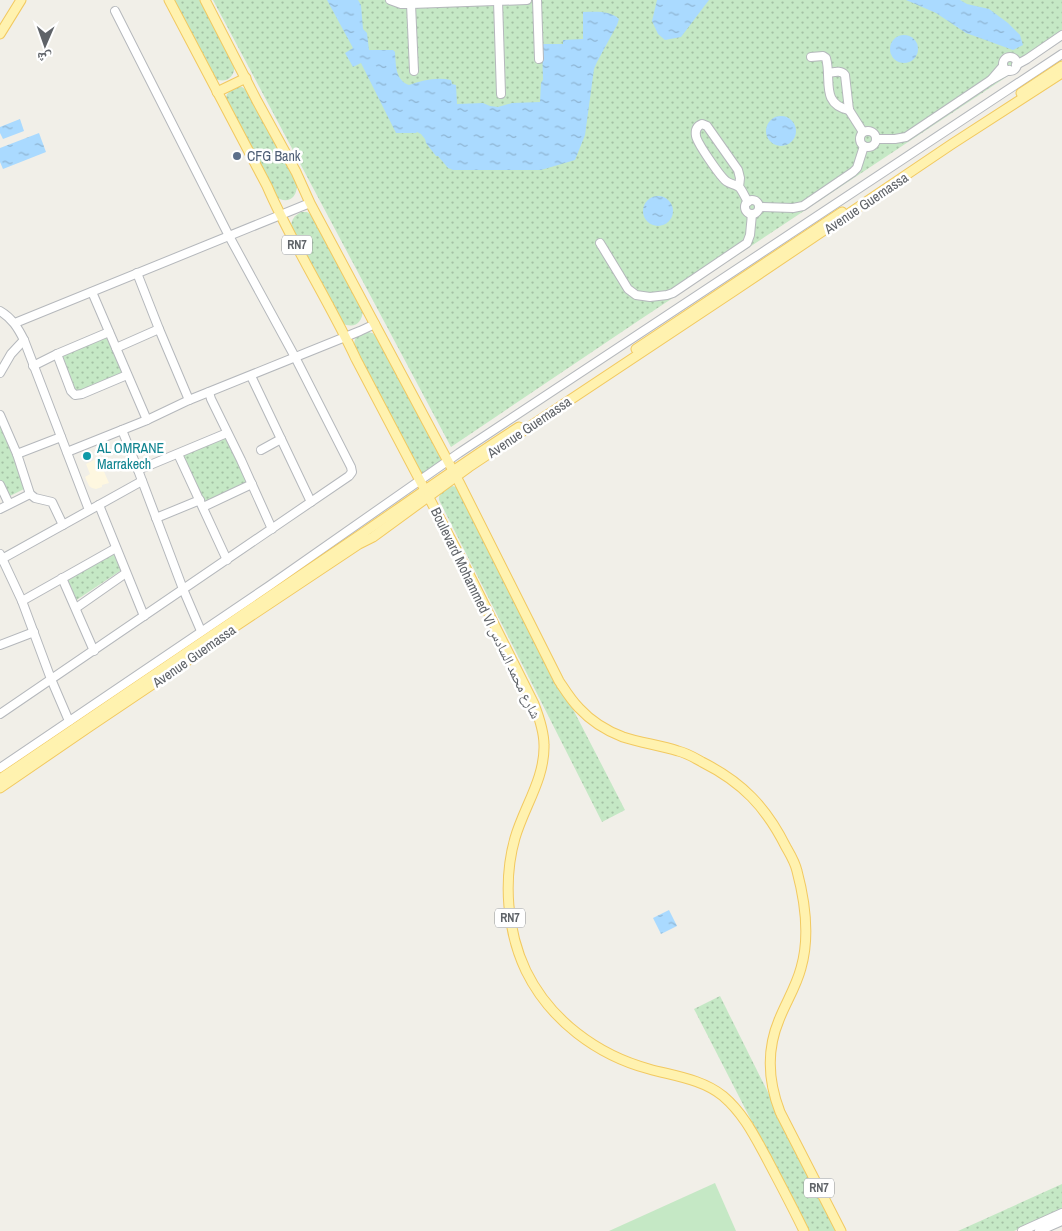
<svg xmlns="http://www.w3.org/2000/svg" width="1062" height="1231" viewBox="0 0 1062 1231" font-family="'Archivo Narrow','Noto Naskh Arabic',sans-serif">
	<defs>
		<pattern id="green-dots" width="8" height="8" patternUnits="userSpaceOnUse" patternTransform="scale(1.25)"><rect width="8" height="8" fill="#c5e8c5"/><path d="M2 2h.1M6 6h.1" fill="none" stroke="#a3c0a4" stroke-width="1.8" stroke-linecap="round"/></pattern>
		<pattern id="water-ripples" width="26" height="14" patternUnits="userSpaceOnUse" patternTransform="scale(1.25)"><rect width="26" height="14" fill="#aadaff"/><path d="M2 4q2-2 4 0t4 0M15 11q2-2 4 0t4 0" fill="none" stroke="#8eb4d2"/></pattern>
	</defs>
	<rect width="100%" height="100%" fill="#f1efe8"/>
	<!-- commercial -->
	<polygon fill="#fef7e0" points="98,458 109,483 102,485 102,487 96,489 92,488 89,486 85,477 90,474 86,464"/>
	<!-- green -->
	<g fill="url(#green-dots)">
		<path d="M173,0h28l34,65c-1,14 -10,19 -22,13z"/>
		<polygon points="213,0 1062,0 1062,40 638,321 451,447"/>
		<path d="M236,87h6l6,4 49,94c0,14 -11,20 -22,11l-50,-94c1,-9 4,-11 11,-15z"/>
		<path d="M301,212h6l6,4 50,94c-1,14 -9,19 -22,13l-50,-97c1,-7 3,-10 10,-14z"/>
		<path d="M363,331l6,1 7,3 66,126 -22,15 -66,-129c0,-8 2,-12 9,-16z"/>
		<polygon points="107,335 123,375 75,393 58,354"/>
		<polygon points="0,425 26,488 8,497 0,481"/>
		<polygon points="226,435 248,483 205,503 182,455"/>
		<path d="M451,486c7,0 9,5 12,10l162,314 -23,12 -163,-322c-1,-8 7,-10 12,-14z"/>
		<polygon points="115,547 123,569 75,601 64,576"/>
		<polygon points="720,996 837,1231 808,1231 694,1009"/>
		<polygon points="1062,1184 1062,1209 1014,1231 958,1231"/>
	</g>
	<!-- pitch -->
	<polygon fill="#c5e8c5" points="715,1183 736,1231 609,1231"/>
	<!-- water -->
	<g fill="url(#water-ripples)">
		<path d="M327,0h31l3,5 2,24 4,4 2,17h24l2,2c1,13 0,28 14,33 14,-5 28,-8 42,-5l1,4 4,1 1,19 26,-1 7,3 8,1 14,-4 28,-1 1,-19 2,-3 -1,-36h21v-4l20,-1v-27c13,0 26,-2 36,7l-2,6 -20,37 -3,7 -9,66 -10,25 -34,10h-88l-5,-2 -10,-12h-2l-10,-13 -1,-4 -4,-5 -4,-2 -1,1h-20l-35,-70 -8,4 -8,-14 8,-5z"/>
		<polygon points="657,0 709,0 681,37 665,40 658,34 652,21"/>
		<polygon points="906,0 960,0 967,4 989,9 1008,23 1020,35 1023,45 1013,50 966,33 936,13"/>
		<circle cx="904" cy="49" r="14"/>
		<circle cx="781" cy="131" r="15"/>
		<polygon points="20,119 24,131 3,139 0,133 0,127"/>
		<polygon points="39,133 46,152 3,169 0,162 0,148"/>
		<circle cx="658" cy="211" r="15"/>
		<polygon points="669,910 677,926 661,934 653,918"/>
	</g>
	<g fill="none" stroke-linecap="round" stroke-linejoin="round">
		<!-- minor casing -->
		<g stroke="#b5b8bc" stroke-width="10">
			<g id="minor">
				<polyline points="390,0 401,4 411,4 527,0"/>
				<polyline points="537,0 539,59"/>
				<polyline points="498,1 501,94"/>
				<polyline points="411,4 414,71"/>
				<path d="M811,57l12,-1 3,2c6,21 -6,46 23,52"/>
				<circle cx="1010" cy="64" r="7"/>
				<polyline points="1016,65 1027,59 1062,35"/>
				<polyline points="1003,66 991,80 1009,70"/>
				<path d="M828,73c7,-1 13,-3 17,2l4,35 14,22"/>
				<circle cx="868" cy="139" r="8"/>
				<polyline points="876,139 895,139 906,137 991,80"/>
				<path d="M739,187l1,-9 -2,-8 -31,-44 -5,-2c-5,2 -7,6 -6,12 1,7 24,40 30,45 4,3 11,4 14,7 3,4 5,9 8,14"/>
				<circle cx="752" cy="207" r="7"/>
				<polyline points="759,207 793,208 803,206 853,172 857,168 864,146"/>
				<polyline points="600,243 628,289 636,295 650,297 667,295 673,293 747,243 750,235 752,214"/>
				<polyline points="137,273 159,329 189,400"/>
				<polyline points="92,292 147,420"/>
				<path d="M0,311c12,7 18,17 24,29l65,170"/>
				<polyline points="15,323 310,203"/>
				<polyline points="116,348 159,329"/>
				<polyline points="57,354 71,391 75,395 82,394 127,375"/>
				<polyline points="33,366 57,354 109,332"/>
				<polyline points="0,373 11,354 24,340"/>
				<polyline points="251,376 311,502"/>
				<polyline points="209,392 211,399 241,460 272,529"/>
				<polyline points="0,415 17,454 30,494 35,498 52,502 63,525"/>
				<polyline points="122,430 138,470 183,589 201,631"/>
				<polyline points="261,450 281,439"/>
				<polyline points="67,452 147,420 189,400 360,331 375,324"/>
				<polyline points="17,454 61,437"/>
				<polyline points="178,454 227,560"/>
				<polyline points="138,470 227,433"/>
				<polyline points="0,485 9,504"/>
				<polyline points="99,505 144,616"/>
				<polyline points="203,507 252,484"/>
				<polyline points="0,509 30,494"/>
				<polyline points="156,518 200,500"/>
				<polyline points="0,554 22,601 51,679 69,721"/>
				<polyline points="0,560 142,481"/>
				<polyline points="62,578 94,651"/>
				<polyline points="22,601 116,548"/>
				<polyline points="76,608 126,573"/>
				<polyline points="0,645 34,632"/>
				<polyline points="0,714 349,476 352,472 351,467 295,357 229,236 115,11"/>
				<polyline points="0,768 269,586 459,453 1062,54"/>
				<polyline points="1022,1231 1062,1213"/>
				<polyline points="1039,1231 1062,1221"/>
			</g>
		</g>
		<!-- major casing -->
		<g stroke="#f2c960" stroke-width="11">
			<g id="major">
				<path d="M169,0l98,186c26,60 62,115 89,173l110,209 68,136c5,13 10,27 10,41 1,33 -20,62 -29,93 -12,42 -8,93 11,133 24,49 71,84 123,98 25,7 53,10 74,27 20,17 31,39 43,61 13,25 26,49 38,74"/>
				<path d="M205,0l52,101 39,71 14,31 149,279 100,199c6,9 12,19 20,27 12,13 28,23 44,29 18,6 37,8 55,14 9,2 17,7 24,11 40,20 64,45 84,85 4,7 9,15 11,24 8,30 13,66 4,97 -5,19 -15,34 -22,52 -13,31 -11,61 1,92l61,119"/>
				<polyline points="0,34 21,0"/>
				<polyline points="217,92 246,78"/>
				<polyline points="1021,93 1062,66"/>
				<polyline points="636,349 842,212"/>
				<path d="M0,779c122,-83 244,-166 366,-248 51,-35 101,-71 153,-104"/>
				<polyline points="0,788 89,727 202,651 227,632 359,544 373,537 469,467 734,291 952,144 1062,73"/>
			</g>
		</g>
		<!-- minor -->
		<use href="#minor" stroke="#fff" stroke-width="8"/>
		<!-- major -->
		<use href="#major" stroke="#fff2af" stroke-width="9"/>
	</g>
	<!-- markers -->
	<circle fill="#5c6f8a" stroke="#fff" stroke-width="2" cx="237" cy="156" r="5"/>
	<circle fill="#0f9aa8" stroke="#fff" stroke-width="2" cx="87" cy="456" r="5"/>
	<g text-anchor="middle" dominant-baseline="central" stroke-width="5" stroke-linejoin="round" paint-order="stroke">
		<!-- shield labels -->
		<g fill="#fff" stroke="#8f9295" stroke-width="1">
			<rect x="282" y="235.5" width="30" height="19" rx="4"/>
			<rect x="495" y="908.5" width="30" height="19" rx="4"/>
			<rect x="804" y="1178.5" width="30" height="19" rx="4"/>
		</g>
		<g font-size="12" font-weight="bold" fill="#5f6368">
			<text x="297" y="245">RN7</text>
			<text x="510" y="918">RN7</text>
			<text x="819" y="1188">RN7</text>
		</g>
		<!-- service labels -->
		<g font-size="14" fill="#4e5e75" stroke="#fff" text-anchor="start">
			<text x="247" y="156">CFG Bank</text>
		</g>
		<!-- street labels -->
		<g font-size="14" fill="#5f6368" stroke="#fff">
			<text transform="translate(866 203) rotate(-34)">Avenue Guemassa</text>
			<text transform="translate(529 427) rotate(-34)">Avenue Guemassa</text>
			<text transform="translate(486 613) rotate(64)">Boulevard Mohammed VI شارع محمد السادس</text>
			<text transform="translate(194 656) rotate(-35)">Avenue Guemassa</text>
		</g>
		<!-- culture labels -->
		<g font-size="14" fill="#0d838f" stroke="#fff" text-anchor="start">
			<text x="97" y="448">AL OMRANE<tspan x="97" dy="16">Marrakech</tspan></text>
		</g>
	</g>
	<!-- north arrow -->
	<g transform="translate(45 45) rotate(182)" stroke="#ffffff" stroke-width="4" paint-order="stroke">
	<path d="M0-4L9 19L0 12L-9 19Z" fill="#5f6368"/>
	<text y="-8" font-size="14" font-weight="bold" text-anchor="middle" fill="#5f6368">ش</text>
	</g>
</svg>
